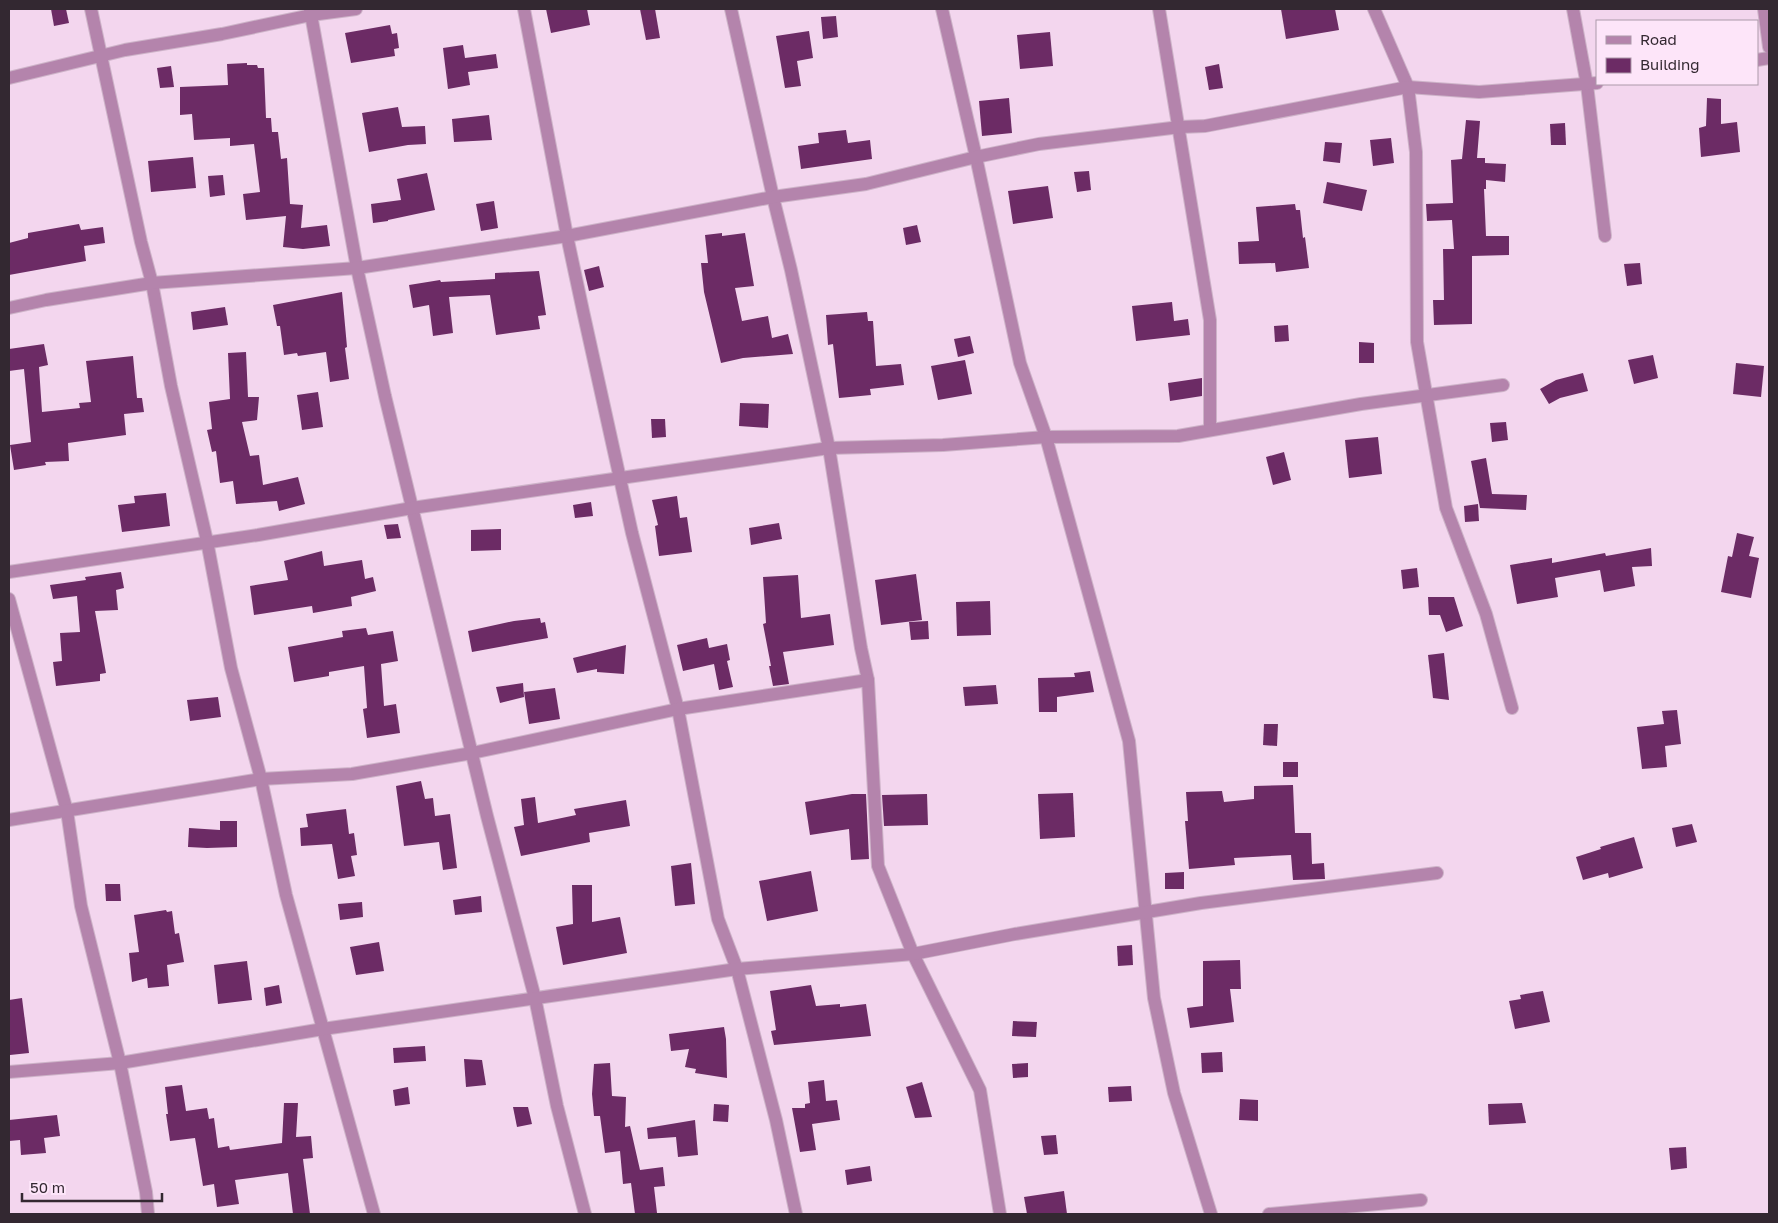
<svg xmlns="http://www.w3.org/2000/svg" width="1778" height="1223" viewBox="0 0 1778 1223" font-family="'Golos Text',sans-serif">
	<rect width="100%" height="100%" fill="#f3d6ee"/>
	<!-- building -->
	<g fill="#6c2b65">
		<polygon points="51,9 66,9 69,23 54,26"/>
		<polygon points="546,9 587,9 590,25 551,33"/>
		<polygon points="640,9 655,9 660,38 646,40"/>
		<polygon points="1281,9 1335,9 1339,30 1286,39"/>
		<polygon points="836,16 838,37 823,39 821,17"/>
		<polygon points="390,25 392,34 397,33 399,48 394,49 395,56 351,63 345,33"/>
		<polygon points="809,31 813,58 797,61 801,86 785,88 776,36"/>
		<polygon points="1050,32 1053,66 1020,69 1017,35"/>
		<polygon points="463,45 465,58 496,54 498,68 468,72 470,85 448,89 443,48"/>
		<polygon points="247,63 247,65 257,65 258,68 264,68 266,118 271,118 272,132 278,132 281,159 287,158 290,204 303,205 301,228 327,225 330,246 303,249 283,247 286,216 246,220 243,194 260,192 254,144 230,146 230,138 194,140 192,114 180,115 180,87 228,85 227,64"/>
		<polygon points="1219,64 1223,88 1209,90 1205,67"/>
		<polygon points="171,66 174,87 160,88 157,68"/>
		<polygon points="1009,98 1012,133 982,136 979,101"/>
		<polygon points="1707,98 1721,99 1721,124 1737,122 1740,152 1701,157 1699,128 1706,126"/>
		<polygon points="398,107 402,127 425,126 426,144 408,145 369,152 362,113"/>
		<polygon points="489,115 492,140 454,142 452,119"/>
		<polygon points="1466,120 1480,121 1477,158 1485,158 1485,163 1506,164 1505,182 1486,180 1486,189 1484,189 1486,236 1509,236 1509,255 1472,256 1472,324 1434,325 1433,300 1444,300 1443,249 1454,249 1452,220 1427,221 1426,204 1453,203 1451,160 1462,159"/>
		<polygon points="1565,123 1566,145 1551,145 1550,124"/>
		<polygon points="846,130 848,143 870,140 872,159 801,169 798,146 819,143 818,133"/>
		<polygon points="1391,138 1394,163 1373,166 1370,140"/>
		<polygon points="1325,142 1342,143 1340,163 1323,161"/>
		<polygon points="193,157 196,188 151,192 148,161"/>
		<polygon points="1089,171 1091,190 1077,192 1074,172"/>
		<polygon points="427,173 435,210 388,220 388,221 373,223 371,204 401,200 397,179"/>
		<polygon points="223,175 225,195 210,197 208,176"/>
		<polygon points="1327,182 1367,190 1362,211 1323,203"/>
		<polygon points="1048,186 1053,218 1013,224 1008,191"/>
		<polygon points="494,201 498,228 481,231 476,204"/>
		<polygon points="1295,204 1296,210 1300,210 1303,238 1305,237 1309,268 1276,272 1275,263 1239,264 1238,242 1259,241 1256,207"/>
		<polygon points="79,224 81,230 103,227 105,243 84,246 86,261 9,275 9,243 28,238 28,233"/>
		<polygon points="917,225 921,242 906,245 903,228"/>
		<polygon points="722,233 722,236 745,233 754,286 735,288 742,321 768,316 772,338 788,334 793,354 743,358 721,363 704,292 701,263 708,263 705,235"/>
		<polygon points="1640,263 1642,284 1627,286 1624,264"/>
		<polygon points="599,266 604,287 589,291 584,270"/>
		<polygon points="539,271 546,315 538,316 540,329 496,335 490,295 449,297 453,333 433,336 429,305 413,308 409,285 440,280 441,282 495,279 495,273"/>
		<polygon points="342,292 347,347 345,348 349,379 330,382 326,352 298,356 297,353 284,355 280,326 277,326 273,305"/>
		<polygon points="1172,302 1174,321 1188,319 1190,335 1136,341 1132,306"/>
		<polygon points="225,307 228,325 193,330 191,312"/>
		<polygon points="867,312 868,321 873,321 876,366 901,364 904,385 870,389 871,395 839,398 833,344 828,345 826,315"/>
		<polygon points="1288,325 1289,341 1275,342 1274,326"/>
		<polygon points="970,336 974,353 958,357 954,339"/>
		<polygon points="1359,342 1374,343 1374,363 1359,363"/>
		<polygon points="44,344 48,365 39,367 42,412 80,408 79,403 91,402 86,361 133,356 137,398 142,398 144,412 124,414 126,435 68,443 69,461 45,462 46,465 14,470 10,445 31,442 24,369 9,371 9,349"/>
		<polygon points="246,352 248,397 259,397 257,420 242,422 250,456 259,455 263,485 298,477 305,504 279,511 277,501 236,504 233,481 220,483 216,451 212,452 207,430 212,429 209,402 230,399 228,353"/>
		<polygon points="1653,355 1658,378 1634,384 1628,360"/>
		<polygon points="965,360 972,394 938,400 931,366"/>
		<polygon points="1736,363 1764,366 1761,397 1733,394"/>
		<polygon points="1583,373 1588,391 1560,398 1549,404 1540,389 1556,380"/>
		<polygon points="1202,378 1202,396 1170,401 1168,383"/>
		<polygon points="318,392 323,427 302,430 297,395"/>
		<polygon points="740,403 769,404 768,428 739,426"/>
		<polygon points="651,419 665,419 666,437 652,438"/>
		<polygon points="1506,422 1508,440 1492,442 1490,423"/>
		<polygon points="1378,437 1382,474 1349,478 1345,440"/>
		<polygon points="1284,452 1291,480 1273,485 1266,457"/>
		<polygon points="1486,458 1492,494 1527,495 1526,510 1480,508 1471,461"/>
		<polygon points="166,493 170,526 122,532 118,505 135,503 134,496"/>
		<polygon points="677,496 680,518 687,517 692,552 659,556 655,526 658,525 652,500"/>
		<polygon points="591,502 593,516 575,518 573,505"/>
		<polygon points="1478,504 1479,521 1465,522 1464,506"/>
		<polygon points="779,523 782,539 751,545 749,528"/>
		<polygon points="398,524 401,538 387,539 384,525"/>
		<polygon points="501,529 501,550 471,551 471,530"/>
		<polygon points="1737,533 1754,537 1749,556 1759,558 1751,598 1721,592 1728,556 1732,557"/>
		<polygon points="1651,548 1652,566 1632,567 1635,586 1604,592 1600,570 1555,578 1558,597 1517,604 1510,565 1552,558 1552,563 1605,553 1606,556"/>
		<polygon points="322,551 324,566 362,560 365,579 373,577 376,591 351,597 352,606 313,613 312,606 254,615 250,586 288,580 284,561"/>
		<polygon points="1417,568 1419,587 1403,589 1401,570"/>
		<polygon points="121,572 124,588 116,590 118,610 95,611 106,673 100,674 100,681 56,686 53,662 62,661 60,633 80,632 77,596 53,599 50,585 86,580 85,577"/>
		<polygon points="916,574 922,620 881,625 875,580"/>
		<polygon points="798,575 801,618 830,614 834,645 783,652 789,684 773,686 769,666 771,666 763,624 766,623 763,577"/>
		<polygon points="1428,597 1454,597 1463,626 1446,632 1440,615 1429,615"/>
		<polygon points="990,601 991,635 957,636 956,602"/>
		<polygon points="540,618 541,623 545,622 548,638 472,652 468,631 514,621"/>
		<polygon points="928,621 929,639 911,640 909,622"/>
		<polygon points="366,628 368,635 393,631 398,661 381,664 384,706 396,704 400,733 367,738 363,709 367,708 364,666 329,672 329,676 294,682 288,647 343,637 342,631"/>
		<polygon points="707,638 709,648 727,644 730,660 727,661 733,687 719,690 714,664 683,671 677,645"/>
		<polygon points="626,645 624,674 597,672 597,669 577,673 573,658"/>
		<polygon points="1444,653 1449,700 1433,698 1428,655"/>
		<polygon points="1090,671 1094,692 1057,697 1057,712 1039,712 1038,678 1075,677 1074,673"/>
		<polygon points="523,683 524,697 500,703 496,687"/>
		<polygon points="996,685 998,704 965,706 963,687"/>
		<polygon points="555,688 560,719 529,724 524,692"/>
		<polygon points="218,697 221,717 190,721 187,700"/>
		<polygon points="1677,710 1681,744 1665,746 1667,767 1642,769 1637,727 1664,724 1662,711"/>
		<polygon points="1264,724 1278,724 1277,746 1263,745"/>
		<rect x="1283" y="762" width="15" height="15"/>
		<polygon points="421,781 425,799 433,798 435,816 450,814 457,868 443,870 439,842 404,846 396,786"/>
		<polygon points="1293,785 1295,833 1311,833 1312,864 1324,863 1325,879 1293,880 1291,855 1234,858 1235,865 1189,869 1185,821 1188,821 1186,792 1222,791 1224,802 1254,799 1254,786"/>
		<polygon points="1073,793 1075,837 1040,839 1038,794"/>
		<polygon points="852,794 866,794 869,859 851,860 849,829 810,835 805,802"/>
		<polygon points="927,794 928,825 884,826 882,795"/>
		<polygon points="535,797 538,823 576,815 574,809 626,800 630,826 589,833 590,842 521,856 514,827 524,825 521,799"/>
		<polygon points="346,809 349,834 354,833 357,855 351,856 355,876 338,879 332,844 301,846 300,828 308,827 306,814"/>
		<polygon points="220,821 237,821 237,847 207,848 188,847 189,828 220,830"/>
		<polygon points="1692,824 1697,842 1676,847 1672,828"/>
		<polygon points="1634,837 1643,868 1609,878 1608,873 1583,880 1576,857 1601,849 1600,847"/>
		<polygon points="691,863 695,904 675,906 671,866"/>
		<polygon points="811,871 818,911 767,921 759,881"/>
		<polygon points="1184,872 1184,889 1165,889 1165,873"/>
		<polygon points="105,884 120,884 121,901 106,901"/>
		<polygon points="572,885 592,885 592,922 620,917 627,953 563,965 556,927 573,924"/>
		<polygon points="481,896 482,912 455,915 453,900"/>
		<polygon points="362,902 363,917 340,920 338,904"/>
		<polygon points="166,910 167,912 172,911 175,934 179,933 184,962 167,965 169,986 148,988 147,978 132,982 129,953 139,952 134,915"/>
		<polygon points="379,942 384,971 356,975 350,947"/>
		<polygon points="1132,945 1133,965 1118,966 1117,946"/>
		<polygon points="1240,960 1241,989 1230,989 1234,1022 1190,1028 1187,1008 1203,1006 1203,961"/>
		<polygon points="247,961 252,1000 218,1004 214,965"/>
		<polygon points="279,985 282,1003 266,1006 264,988"/>
		<polygon points="811,985 816,1006 840,1004 840,1007 866,1004 871,1036 774,1045 771,1031 776,1030 770,991"/>
		<polygon points="1543,991 1550,1022 1515,1029 1509,1001 1521,999 1520,995"/>
		<polygon points="22,998 29,1053 10,1055 9,1000"/>
		<polygon points="1013,1021 1037,1022 1036,1037 1012,1036"/>
		<polygon points="724,1027 726,1039 727,1078 695,1073 696,1069 685,1067 689,1049 671,1051 669,1034"/>
		<polygon points="425,1046 426,1061 394,1063 393,1048"/>
		<polygon points="1222,1052 1223,1072 1202,1073 1201,1053"/>
		<polygon points="464,1059 482,1060 486,1085 466,1087"/>
		<polygon points="610,1063 612,1096 626,1097 625,1127 630,1126 640,1170 663,1167 665,1186 654,1187 657,1213 635,1214 631,1183 623,1184 620,1151 605,1153 600,1116 594,1116 592,1094 594,1064"/>
		<polygon points="1028,1063 1028,1077 1013,1078 1012,1064"/>
		<polygon points="824,1080 826,1101 837,1100 840,1120 812,1124 816,1150 800,1152 792,1108 805,1108 805,1104 810,1103 808,1082"/>
		<polygon points="922,1082 932,1117 915,1118 906,1087"/>
		<polygon points="182,1085 186,1111 207,1108 209,1119 214,1118 218,1148 229,1146 230,1150 282,1143 284,1103 298,1103 296,1137 311,1136 313,1158 303,1159 310,1214 293,1214 288,1173 235,1180 239,1204 217,1207 214,1184 203,1186 195,1138 170,1141 166,1114 168,1114 165,1087"/>
		<polygon points="1131,1086 1132,1101 1109,1102 1108,1087"/>
		<polygon points="408,1087 410,1104 395,1106 393,1090"/>
		<polygon points="1240,1099 1258,1100 1258,1121 1239,1120"/>
		<polygon points="1522,1103 1526,1123 1489,1125 1488,1104"/>
		<polygon points="714,1104 729,1105 728,1122 713,1121"/>
		<polygon points="513,1107 528,1107 532,1124 517,1127"/>
		<polygon points="57,1115 60,1136 44,1138 46,1153 21,1155 20,1140 9,1141 9,1120"/>
		<polygon points="695,1120 698,1155 678,1157 676,1137 648,1139 647,1128"/>
		<polygon points="1056,1135 1058,1154 1044,1155 1041,1136"/>
		<polygon points="1686,1147 1687,1168 1671,1170 1669,1148"/>
		<polygon points="870,1166 872,1181 847,1185 845,1170"/>
		<polygon points="1064,1191 1067,1214 1027,1214 1024,1197"/>
	</g>
	<g fill="none" stroke-linecap="round" stroke-linejoin="round">
		<!-- street casing -->
		<g stroke="#cdb3c8" stroke-width="14">
			<g id="street">
				<polyline points="91,9 141,242 152,283 171,386 207,541 231,668 261,779 286,895 374,1214"/>
				<polyline points="310,9 357,268 385,396 487,816 535,998 557,1106 585,1214"/>
				<polyline points="524,9 567,236 583,311 632,533 678,709 718,919 737,969 776,1120 796,1214"/>
				<polyline points="731,9 773,197 791,270 829,448 861,648 868,680 878,866 913,954 980,1090 1000,1214"/>
				<polyline points="942,9 976,157 1020,363 1046,437 1129,741 1154,998 1174,1093 1211,1214"/>
				<polyline points="1159,9 1210,320 1210,430"/>
				<polyline points="1374,9 1408,87 1416,152 1417,342 1446,508 1486,614 1512,708"/>
				<polyline points="1573,9 1587,85 1605,236"/>
				<polyline points="1764,9 1769,47"/>
				<polyline points="1757,60 1769,58"/>
				<polyline points="9,78 125,50 222,34 311,15 356,9"/>
				<polyline points="9,308 46,300 152,283 357,268 567,236 773,197 866,184 976,157 1039,144 1180,127 1205,126 1408,87 1479,92 1597,83"/>
				<polyline points="9,572 258,535 412,508 829,448 943,445 1046,437 1178,436 1361,404 1503,385"/>
				<polyline points="9,599 67,811 81,906 120,1063 146,1192 148,1214"/>
				<polyline points="9,820 261,779 352,774 472,753 678,709 868,680"/>
				<polyline points="9,1072 120,1063 323,1029 737,969 913,954 1015,934 1201,903 1437,873"/>
				<polyline points="1269,1214 1421,1200"/>
			</g>
		</g>
		<!-- street -->
		<use href="#street" stroke="#b484ac" stroke-width="12"/>
	</g>
	<!-- border -->
	<rect width="1778" height="1223" fill="none" stroke="#332831" stroke-width="20"/>
	<!-- legend -->
	<rect x="1596" y="20" width="162" height="65" fill="#fde5f9" stroke="#ac99a9"/>
	<rect x="1606" y="36" width="25" height="8" fill="#b484ac" stroke="#ac99a9"/>
	<text x="1640" y="45" font-size="15" fill="#332831">Road</text>
	<rect x="1606" y="58" width="25" height="15" fill="#6c2b65" stroke="#ac99a9"/>
	<text x="1640" y="70" font-size="15" fill="#332831">Building</text>
	<!-- scale -->
	<path d="M22 1193v8h140v-8" fill="none" stroke="#332831" stroke-width="2.5"/>
	<text x="30" y="1193" font-size="15" fill="#332831" stroke="#fde5f9" stroke-width="4" paint-order="stroke">50 m</text>
</svg>
